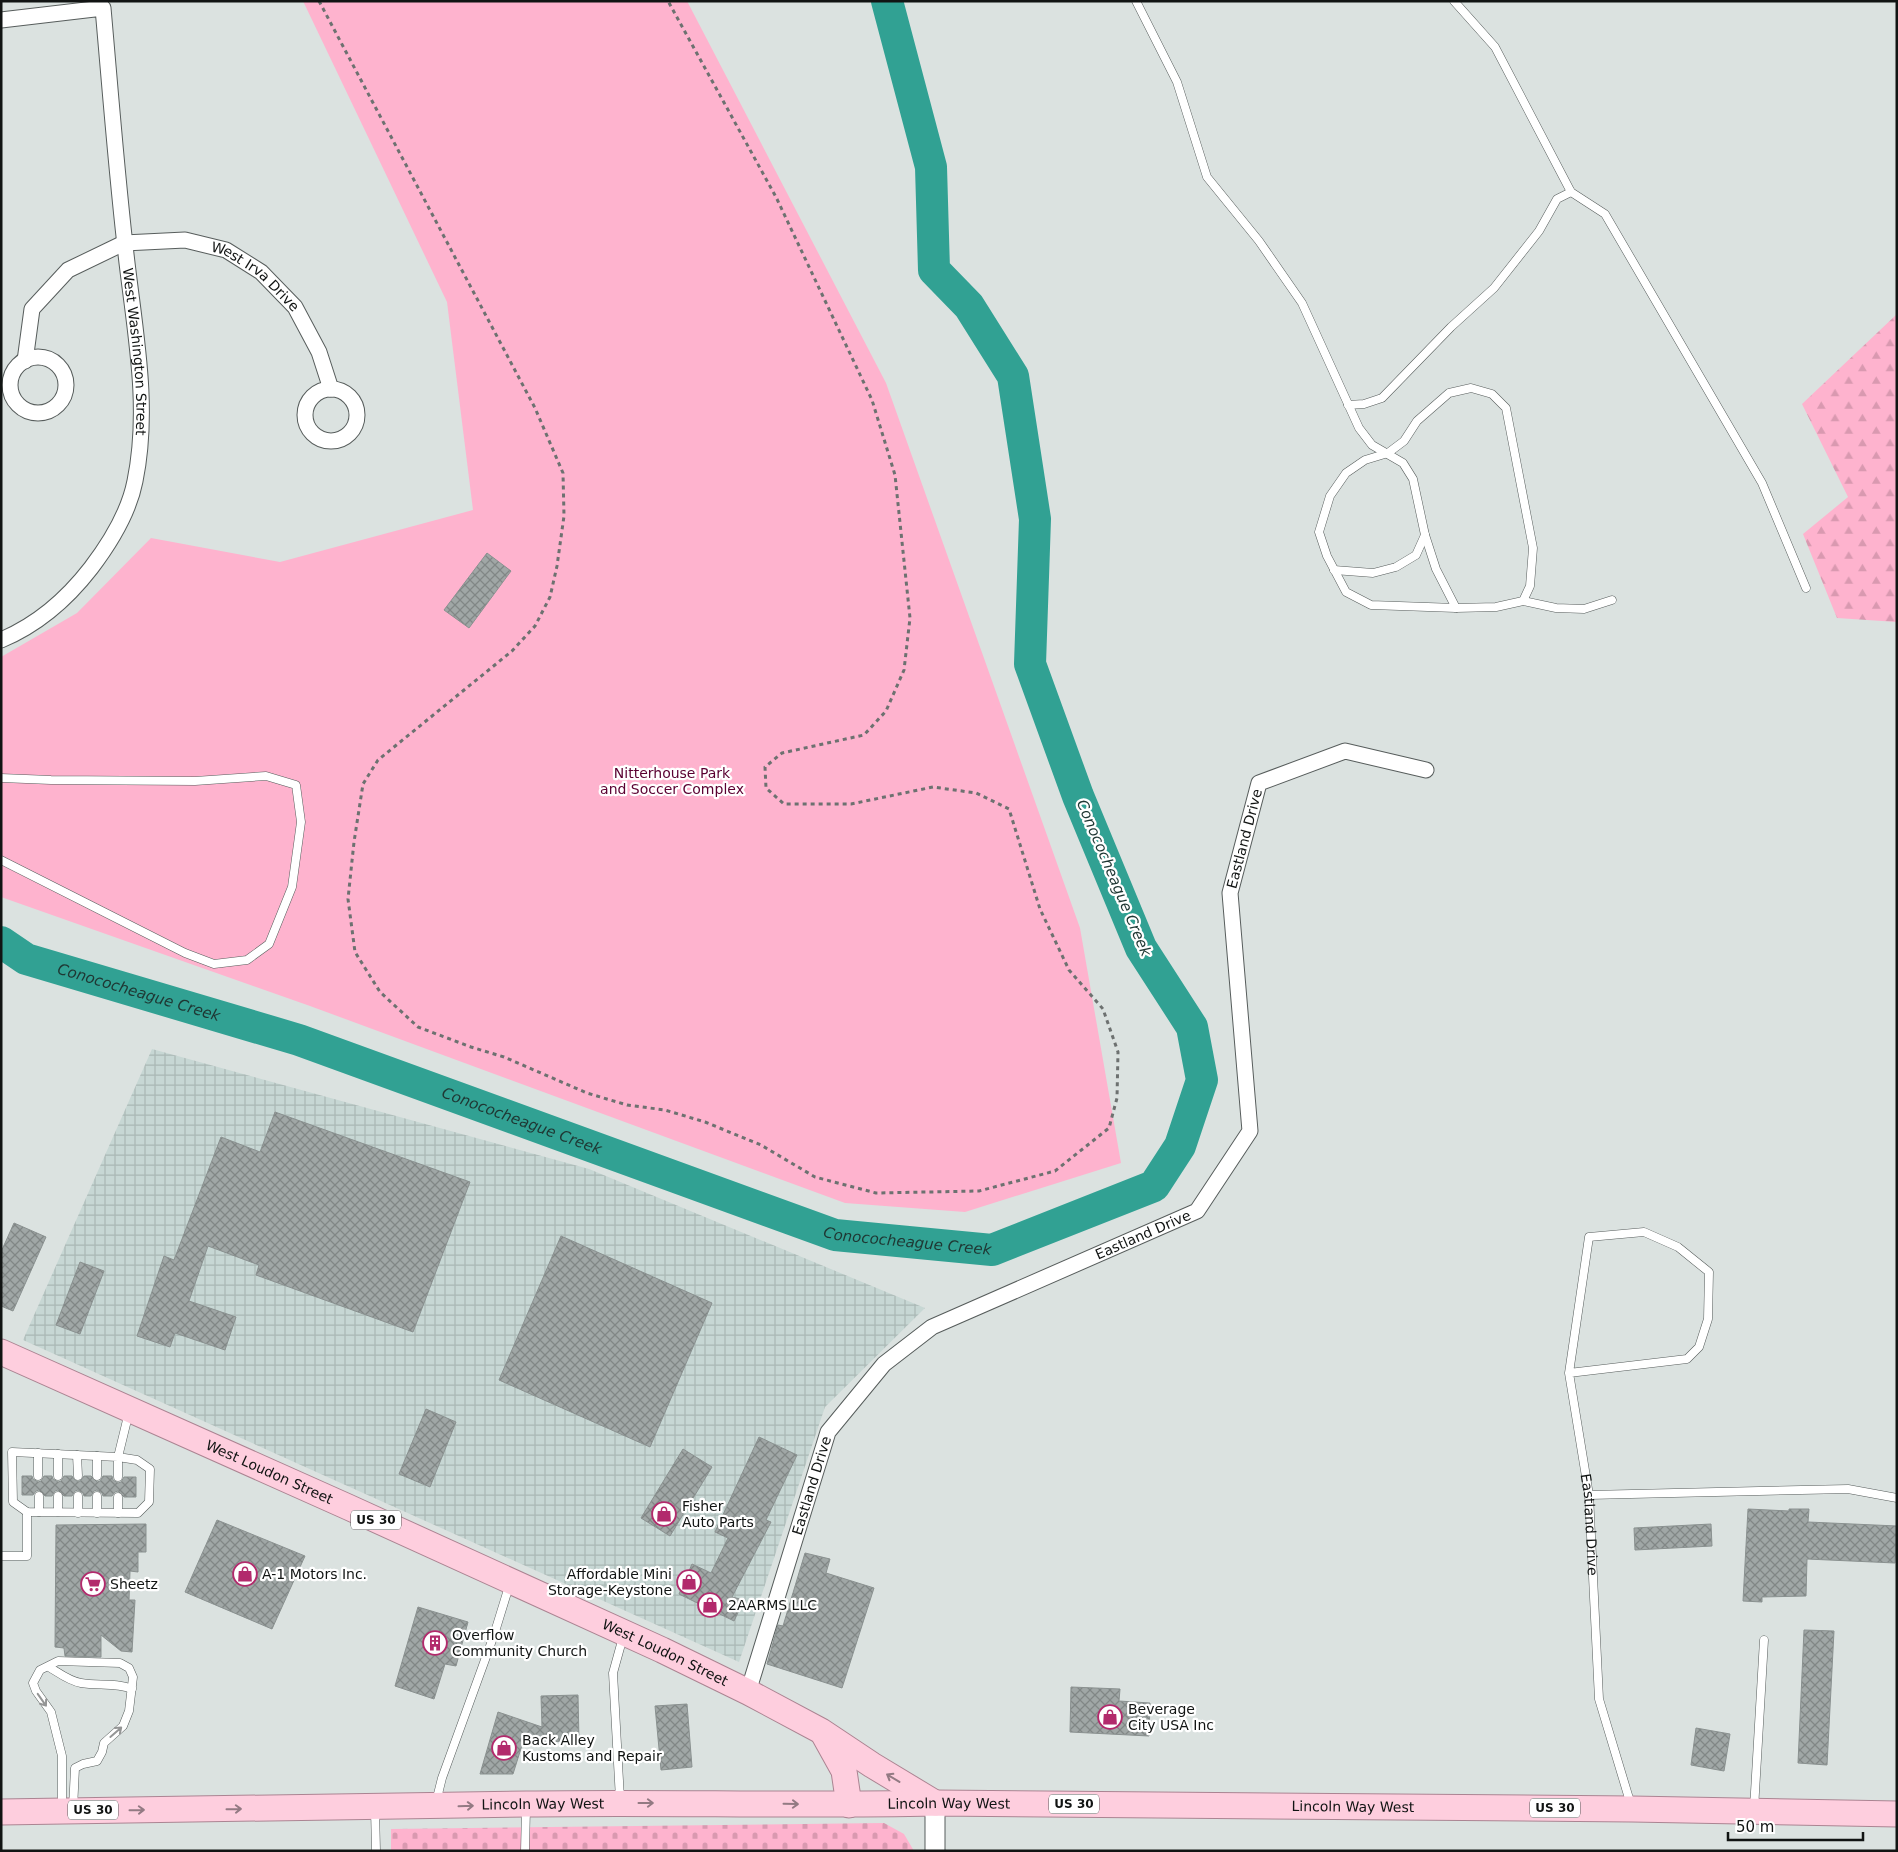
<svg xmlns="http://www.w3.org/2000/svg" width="1898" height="1852" viewBox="0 0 1898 1852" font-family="'DejaVu Sans',sans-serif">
	<defs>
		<pattern id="industrial-grid" width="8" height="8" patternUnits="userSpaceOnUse" patternTransform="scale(1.25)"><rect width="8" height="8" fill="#c7d7d4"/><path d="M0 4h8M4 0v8" fill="none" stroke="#aab8b5"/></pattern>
		<pattern id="forest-firs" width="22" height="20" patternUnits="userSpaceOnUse" patternTransform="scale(1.25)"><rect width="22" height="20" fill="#feb3ce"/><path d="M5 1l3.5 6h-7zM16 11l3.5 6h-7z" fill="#d999b0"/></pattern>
		<pattern id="cemetery-stones" width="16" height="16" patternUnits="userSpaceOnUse" patternTransform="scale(1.25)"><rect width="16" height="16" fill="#feb3ce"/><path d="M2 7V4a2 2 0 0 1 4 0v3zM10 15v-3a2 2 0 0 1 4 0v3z" fill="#d999b0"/></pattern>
		<pattern id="building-cross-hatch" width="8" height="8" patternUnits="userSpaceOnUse" patternTransform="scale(1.25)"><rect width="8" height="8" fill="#a0a7a6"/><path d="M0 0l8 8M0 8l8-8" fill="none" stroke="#818786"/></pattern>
	</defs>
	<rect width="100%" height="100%" fill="#dbe2e0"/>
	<!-- industrial -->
	<polygon fill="url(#industrial-grid)" points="152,1049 589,1169 925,1308 825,1407 739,1662 23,1340"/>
	<!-- green -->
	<polygon fill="#feb3ce" points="303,1 687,1 886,383 1080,928 1121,1163 965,1212 845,1203 310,1006 1,897 1,657 77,613 151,538 280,562 473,510 447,302"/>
	<!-- forest -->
	<polygon fill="url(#forest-firs)" points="1897,314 1897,622 1837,618 1803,534 1848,497 1802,404"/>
	<!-- cemetery -->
	<polygon fill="url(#cemetery-stones)" points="884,1823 904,1834 914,1851 391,1851 391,1829"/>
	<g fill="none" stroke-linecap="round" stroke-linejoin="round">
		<!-- river -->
		<path stroke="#31a193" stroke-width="32" id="s1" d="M1,942l25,17 273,81 536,195 157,15 162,-64 26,-40 22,-66 -10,-53 -51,-79 -63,-152 -48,-132 5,-145 -22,-143 -44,-70 -35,-36 -3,-103 -44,-166"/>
	</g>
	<!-- building -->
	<g fill="url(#building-cross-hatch)" stroke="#8a9190">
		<polygon points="487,553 511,571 469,628 444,610"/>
		<polygon points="275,1112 470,1182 413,1332 256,1275 259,1265 208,1246 189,1301 236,1317 225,1350 175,1333 170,1347 137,1336 164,1256 174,1260 221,1137 260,1152"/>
		<polygon points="14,1223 46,1237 13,1311 1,1306 1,1252"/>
		<polygon points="561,1236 712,1303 650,1447 499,1380"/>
		<polygon points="80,1262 104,1271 80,1334 56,1325"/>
		<polygon points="426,1409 456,1422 430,1487 399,1474"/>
		<polygon points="759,1437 797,1455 766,1520 771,1522 732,1597 744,1600 734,1621 679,1594 692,1564 711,1573 728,1538 715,1532"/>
		<polygon points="683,1449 712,1467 670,1536 641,1518"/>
		<polygon points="22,1476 32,1476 33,1479 38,1482 41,1481 44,1476 52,1476 53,1479 58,1482 61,1481 64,1476 72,1476 74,1479 78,1482 81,1480 84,1476 91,1476 97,1482 100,1481 103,1476 112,1476 113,1480 118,1483 121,1482 124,1477 136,1477 136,1497 124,1497 118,1491 115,1492 112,1496 103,1496 102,1493 97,1490 94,1491 91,1496 84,1496 83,1493 78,1490 75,1491 72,1496 64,1496 58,1490 55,1491 52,1496 45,1496 39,1490 36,1491 33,1495 22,1495"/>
		<polygon points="1748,1509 1789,1511 1789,1509 1809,1509 1808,1522 1897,1526 1895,1563 1807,1559 1806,1596 1762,1597 1762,1602 1743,1601"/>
		<polygon points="217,1520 305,1556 272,1629 185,1592"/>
		<polygon points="146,1524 146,1552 138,1552 138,1572 130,1571 129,1600 135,1600 132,1652 121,1651 101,1635 101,1657 65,1656 64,1648 55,1647 56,1525"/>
		<polygon points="1711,1524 1712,1546 1635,1550 1634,1528"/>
		<polygon points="805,1553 830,1559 826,1573 874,1588 842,1688 767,1664 778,1625 783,1626"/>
		<polygon points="418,1607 468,1622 456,1666 445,1664 434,1699 395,1686"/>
		<polygon points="1804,1630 1834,1631 1827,1765 1798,1763"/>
		<polygon points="1071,1687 1120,1689 1119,1701 1150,1703 1149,1736 1070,1732"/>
		<polygon points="578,1695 579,1741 523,1742 513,1774 480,1774 498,1712 542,1727 541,1696"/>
		<polygon points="687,1704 692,1767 661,1770 655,1706"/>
		<polygon points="1696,1728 1730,1734 1724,1771 1691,1765"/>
	</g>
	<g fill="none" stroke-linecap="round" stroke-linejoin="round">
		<!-- service casing -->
		<g stroke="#575d5c" stroke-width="9">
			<g id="service">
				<polyline points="1136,1 1177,82 1207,177 1259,241 1302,303 1359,428 1372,445 1403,463 1413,479 1425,535 1436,569 1456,608"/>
				<polyline points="1454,1 1495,47 1571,192 1605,214 1762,483 1806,588"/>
				<polygon points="1471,388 1492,394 1506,408 1533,548 1530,586 1523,601 1496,607 1456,608 1371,605 1346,592 1327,556 1319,532 1330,496 1346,473 1365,460 1388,453 1404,441 1417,421 1449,393"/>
				<polyline points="1348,405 1364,404 1382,398 1451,327 1494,288 1539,231 1557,199 1571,192"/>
				<polyline points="1334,570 1373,573 1396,567 1416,555 1425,535"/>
				<polyline points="1523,601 1556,608 1584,609 1612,600"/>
				<polyline points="1,778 51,780 195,781 266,776 296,785 301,822 292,887 269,944 247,960 214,964 185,953 1,860"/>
				<path id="s2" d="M1569,1373l118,-14 12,-12 9,-28 1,-47 -31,-25 -34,-15 -55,5 -20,136 20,122 10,204 32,106"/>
				<polyline points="38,1453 38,1476"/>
				<polyline points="58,1454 58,1476"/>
				<polyline points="77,1455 78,1476"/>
				<polyline points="97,1456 97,1476"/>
				<polyline points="118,1477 118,1457 137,1460 150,1469 149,1502 138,1513 27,1512 13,1502 12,1452 118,1457 129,1412"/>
				<polyline points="1589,1495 1848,1489 1897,1498"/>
				<polyline points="39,1496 39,1512"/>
				<polyline points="58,1496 58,1512"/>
				<polyline points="78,1496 78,1513"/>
				<polyline points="97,1496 97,1513"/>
				<polyline points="118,1513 118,1497"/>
				<polyline points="1,1556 27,1556 27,1512"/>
				<path d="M49,1667c10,6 20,14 32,16 17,3 35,-1 51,6"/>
				<polyline points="620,1799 613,1673 623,1637"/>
				<polyline points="436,1802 442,1778 494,1635 510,1583"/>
				<polyline points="62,1808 62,1756 51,1712 36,1691 33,1683 40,1670 58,1661 120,1663 129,1668 133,1677 129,1711 123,1726 104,1743 102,1752 97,1761 83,1764 75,1768 73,1809"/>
				<polyline points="375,1809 376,1851"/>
				<polyline points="1754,1809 1764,1640"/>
				<polyline points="525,1851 526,1808"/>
			</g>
		</g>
		<!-- minor casing -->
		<g stroke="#575d5c" stroke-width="17">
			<g id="minor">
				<path id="s3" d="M1,20l102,-12c7,79 13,158 22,237 8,78 26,158 10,236 -6,31 -25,62 -44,87 -24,31 -54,57 -90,72"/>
				<circle cx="38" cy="385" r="28"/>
				<path id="s4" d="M25,361l7,-52 36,-39 56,-27 61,-3 41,10 35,22 34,35 24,45 12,37"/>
				<circle cx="331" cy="415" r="26"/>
				<path id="s5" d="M748,1692l80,-260 56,-68 48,-37 265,-116 53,-80 -20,-238 29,-110 86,-32 81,19"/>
			</g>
		</g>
		<!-- tertiary casing -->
		<g stroke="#575d5c" stroke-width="21">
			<polyline id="tertiary" points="935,1803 935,1851"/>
		</g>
		<!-- trunk casing -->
		<g stroke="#ab8492" stroke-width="27">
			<g id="trunk">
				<path id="s6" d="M1,1352l347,155 314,143 86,42 73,39 51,34 63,38"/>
				<polyline points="824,1735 844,1771 849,1805"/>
				<path id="s7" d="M1,1812c175,-3 350,-6 526,-8 136,-2 272,2 408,-1l697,6 265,5"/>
			</g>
		</g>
		<!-- path -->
		<polyline stroke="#6d7170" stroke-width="3" stroke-dasharray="4 4" stroke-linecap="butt" points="319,1 535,408 563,473 564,516 557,566 550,597 535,626 512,651 378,760 363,784 354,842 348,899 355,952 380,992 418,1027 471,1047 504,1057 587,1093 627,1105 665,1110 705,1122 761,1145 815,1177 876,1193 979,1191 1055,1171 1109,1128 1117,1098 1118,1052 1103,1009 1069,970 1040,909 1009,809 976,793 933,787 851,804 784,804 766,788 765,767 782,753 864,735 886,711 904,670 910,618 895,475 872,400 776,197 668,1"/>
		<!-- service -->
		<use href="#service" stroke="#fff" stroke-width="8"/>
		<!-- minor -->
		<use href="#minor" stroke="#fff" stroke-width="15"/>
		<!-- tertiary -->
		<use href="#tertiary" stroke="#fff" stroke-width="19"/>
		<!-- trunk -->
		<use href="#trunk" stroke="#fecede" stroke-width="25"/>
	</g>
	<!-- one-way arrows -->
	<defs><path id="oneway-shaft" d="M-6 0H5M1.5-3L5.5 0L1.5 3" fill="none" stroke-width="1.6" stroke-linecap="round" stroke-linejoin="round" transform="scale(1.25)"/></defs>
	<g stroke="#949595">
		<use href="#oneway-shaft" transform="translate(42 1700) rotate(55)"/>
		<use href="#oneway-shaft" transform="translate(116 1732) rotate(-41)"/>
	</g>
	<g stroke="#937a83">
		<use href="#oneway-shaft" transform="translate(893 1778) rotate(-149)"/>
		<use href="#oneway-shaft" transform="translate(646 1803)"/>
		<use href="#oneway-shaft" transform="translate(791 1804) rotate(1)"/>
		<use href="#oneway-shaft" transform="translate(466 1806) rotate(-2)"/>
		<use href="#oneway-shaft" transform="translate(234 1809) rotate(-1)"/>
		<use href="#oneway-shaft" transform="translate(137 1810) rotate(-1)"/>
	</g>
	<!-- icons -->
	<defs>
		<g id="shop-ring" transform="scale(1.25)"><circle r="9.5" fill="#fff" stroke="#b22a6c" stroke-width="1.5"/><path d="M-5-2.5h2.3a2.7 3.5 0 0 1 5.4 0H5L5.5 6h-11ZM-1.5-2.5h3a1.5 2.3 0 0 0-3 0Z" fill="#b22a6c"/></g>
		<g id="supermarket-ring" transform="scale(1.25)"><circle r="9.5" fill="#fff" stroke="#b22a6c" stroke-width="1.5"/><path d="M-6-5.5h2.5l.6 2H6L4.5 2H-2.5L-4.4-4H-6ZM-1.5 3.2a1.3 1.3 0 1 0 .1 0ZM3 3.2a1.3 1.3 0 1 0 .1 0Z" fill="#b22a6c"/></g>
		<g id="building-ring" transform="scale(1.25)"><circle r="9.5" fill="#fff" stroke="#b22a6c" stroke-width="1.5"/><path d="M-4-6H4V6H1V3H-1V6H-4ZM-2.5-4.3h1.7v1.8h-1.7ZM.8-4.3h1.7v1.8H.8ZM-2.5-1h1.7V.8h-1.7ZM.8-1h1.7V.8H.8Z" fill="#b22a6c"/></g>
	</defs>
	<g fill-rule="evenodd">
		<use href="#shop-ring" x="664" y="1514"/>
		<use href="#shop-ring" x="245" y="1574"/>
		<use href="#shop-ring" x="689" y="1582"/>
		<use href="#supermarket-ring" x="93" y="1584"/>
		<use href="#shop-ring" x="710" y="1605"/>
		<use href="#building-ring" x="435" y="1643"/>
		<use href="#shop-ring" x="1110" y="1717"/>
		<use href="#shop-ring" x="504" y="1748"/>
	</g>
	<g text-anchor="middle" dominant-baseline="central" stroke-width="4.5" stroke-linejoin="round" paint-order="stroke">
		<!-- shield labels -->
		<g fill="#fff" stroke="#585a5a" stroke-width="1">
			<rect x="351" y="1510.5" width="50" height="19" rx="4"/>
			<rect x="1049" y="1794.5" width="50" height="19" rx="4"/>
			<rect x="1530" y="1798.5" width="50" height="19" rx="4"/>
			<rect x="68" y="1800.5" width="50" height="19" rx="4"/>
		</g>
		<g font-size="12" font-weight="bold" fill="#111413">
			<text x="376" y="1520">US 30</text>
			<text x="1074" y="1804">US 30</text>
			<text x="1555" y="1808">US 30</text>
			<text x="93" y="1810">US 30</text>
		</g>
		<!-- street labels -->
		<g font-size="14" fill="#111413" stroke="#fff">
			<text stroke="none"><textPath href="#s4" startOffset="310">West Irva Drive</textPath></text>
			<text stroke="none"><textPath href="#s3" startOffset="448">West Washington Street</textPath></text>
			<text stroke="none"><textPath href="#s5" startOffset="1101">Eastland Drive</textPath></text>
			<text stroke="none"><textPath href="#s5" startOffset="651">Eastland Drive</textPath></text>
			<text stroke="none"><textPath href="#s6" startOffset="294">West Loudon Street</textPath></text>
			<text stroke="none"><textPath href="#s5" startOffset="216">Eastland Drive</textPath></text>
			<text stroke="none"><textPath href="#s2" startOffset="635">Eastland Drive</textPath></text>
			<text stroke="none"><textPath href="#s6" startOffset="729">West Loudon Street</textPath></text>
			<text stroke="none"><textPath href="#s7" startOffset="542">Lincoln Way West</textPath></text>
			<text stroke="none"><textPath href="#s7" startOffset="948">Lincoln Way West</textPath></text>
			<text stroke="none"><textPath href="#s7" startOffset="1352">Lincoln Way West</textPath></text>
		</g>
		<!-- park labels -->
		<g font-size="14" fill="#5a0031" stroke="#fff">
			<text x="672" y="773">Nitterhouse Park<tspan x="672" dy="16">and Soccer Complex</tspan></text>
		</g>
		<!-- poi labels -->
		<g font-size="14" fill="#111413" stroke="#fff" text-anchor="start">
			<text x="682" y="1506">Fisher<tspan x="682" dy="16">Auto Parts</tspan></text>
			<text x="262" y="1574">A-1 Motors Inc.</text>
			<text x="672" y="1574" text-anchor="end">Affordable Mini<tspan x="672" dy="16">Storage-Keystone</tspan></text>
			<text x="110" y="1584">Sheetz</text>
			<text x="728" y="1605">2AARMS LLC</text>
			<text x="452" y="1635">Overflow<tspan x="452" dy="16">Community Church</tspan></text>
			<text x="1128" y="1709">Beverage<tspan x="1128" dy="16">City USA Inc</tspan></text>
			<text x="522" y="1740">Back Alley<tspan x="522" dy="16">Kustoms and Repair</tspan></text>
		</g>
		<!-- water labels -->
		<g font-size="15" font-style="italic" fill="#1f3733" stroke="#fff">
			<text transform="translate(1114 878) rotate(67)">Conococheague Creek</text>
			<text stroke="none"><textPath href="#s1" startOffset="148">Conococheague Creek</textPath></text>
			<text stroke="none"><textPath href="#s1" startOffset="552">Conococheague Creek</textPath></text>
			<text stroke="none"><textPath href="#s1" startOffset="958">Conococheague Creek</textPath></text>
		</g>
	</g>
	<!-- border -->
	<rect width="1898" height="1852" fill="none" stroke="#111413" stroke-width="5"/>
	<!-- scale -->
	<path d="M1728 1832v8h135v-8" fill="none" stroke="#111413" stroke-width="2.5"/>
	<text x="1736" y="1832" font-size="15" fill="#111413" stroke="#ffffff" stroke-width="4" paint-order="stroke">50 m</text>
</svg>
